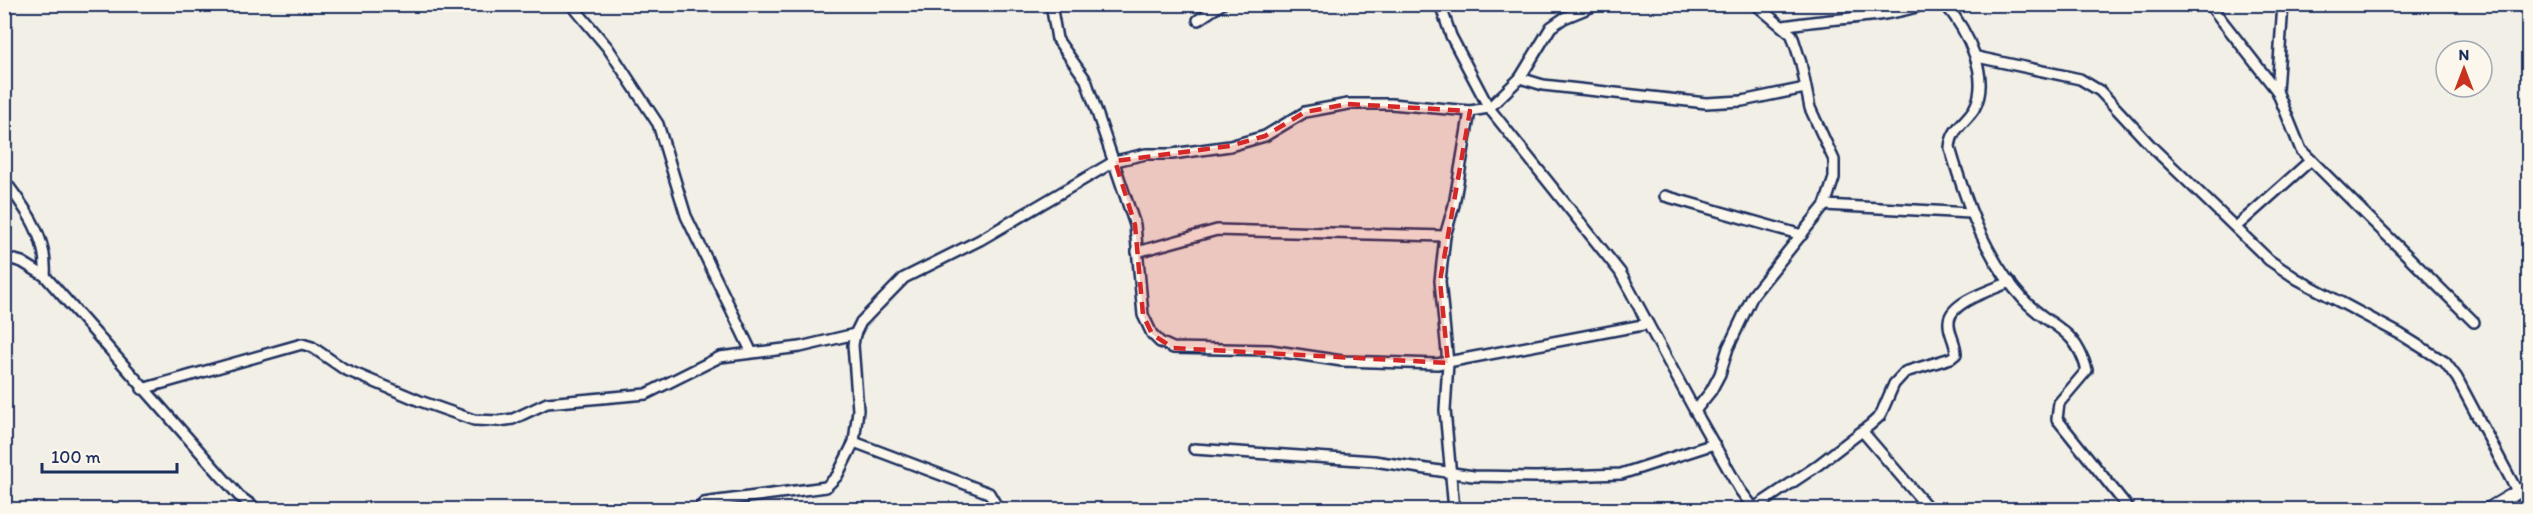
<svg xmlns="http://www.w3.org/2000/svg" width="2533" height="514" viewBox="0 0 2533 514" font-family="Itim,sans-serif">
	<rect width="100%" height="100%" fill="#f2efe6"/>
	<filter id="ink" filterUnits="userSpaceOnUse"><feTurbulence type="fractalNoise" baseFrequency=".0167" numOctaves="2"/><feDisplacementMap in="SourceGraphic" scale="12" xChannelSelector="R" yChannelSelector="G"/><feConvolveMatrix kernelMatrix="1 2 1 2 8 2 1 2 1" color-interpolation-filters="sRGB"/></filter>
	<g filter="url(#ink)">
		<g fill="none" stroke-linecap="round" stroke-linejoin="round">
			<!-- minor casing -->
			<g stroke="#1b2f5e" stroke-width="14">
				<g id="minor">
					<polyline points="571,4 608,48 658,124 686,216 751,351"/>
					<polyline points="1051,4 1057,39 1086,80 1135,225 1143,315 1152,334 1160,342 1173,348 1270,350 1342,361 1437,364 1648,324"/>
					<polyline points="1440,4 1451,36 1489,108 1520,78 1551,27 1564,18 1598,4"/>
					<path d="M1945,4c21,25 47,73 29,105 -9,14 -23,20 -24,39 16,54 35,110 74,152 27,29 50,25 63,70l-28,33 -2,16 73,91"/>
					<polyline points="2209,4 2277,91 2301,150 2311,160 2237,226"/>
					<polyline points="1198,20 1222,4"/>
					<path d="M1784,26c47,-9 96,-6 142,-22"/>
					<polyline points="1977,57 2080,79 2100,91 2152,147 2269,260 2297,279 2400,334 2445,362 2457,378 2518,493"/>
					<polyline points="1520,78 1543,85 1706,103 1742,101 1805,88"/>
					<polyline points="2277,91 2283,4"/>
					<polyline points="2311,160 2474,322"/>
					<path d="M4,180c22,29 44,58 41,96"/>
					<polyline points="1665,196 1802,235"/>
					<polyline points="1825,205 1970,213"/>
					<polyline points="1137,252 1217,230 1445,236"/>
					<polyline points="4,257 22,262 45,276 239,496 258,510"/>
					<polyline points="142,389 302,344 312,347 344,369 420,401 474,420 499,421 513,419 547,403 646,394 720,357 800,347 855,334"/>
					<polyline points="1695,411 1711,391 1720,374 1728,348 1753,295 1825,205 1834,178 1834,160 1810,108 1801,63 1792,35 1755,4"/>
					<polyline points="1863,432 1930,510"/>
					<polyline points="854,442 989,493 999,510"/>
					<polyline points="1194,449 1374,461 1473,476 1536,477 1621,474 1714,444"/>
					<polyline points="697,510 704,503 710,502 826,487 837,476 854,442 858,410 853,345 855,334 861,322 904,278 980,240 1115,161 1146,154 1172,154 1230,146 1265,136 1305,112 1348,104 1391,104 1470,111 1489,108 1620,272 1695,411 1740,490 1755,510"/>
					<polyline points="1454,510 1445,410 1448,363 1440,281 1445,236 1454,205 1470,111"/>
					<path d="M1751,510l63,-42 56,-43 10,-9 14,-32 11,-12 46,-14 5,-4c0,-12 -8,-21 -7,-32 0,-20 45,-33 61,-40"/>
				</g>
			</g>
			<!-- tertiary casing -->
			<g stroke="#1b2f5e" stroke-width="16">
				<polyline id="tertiary" points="2487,510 2528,486"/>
			</g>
			<!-- minor -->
			<use href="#minor" stroke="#fbf7ec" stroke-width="9"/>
			<!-- tertiary -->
			<use href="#tertiary" stroke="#fbf7ec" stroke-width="12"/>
		</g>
	</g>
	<!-- marked area -->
	<path fill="#d62828" fill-opacity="0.2" stroke="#d62828" stroke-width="4.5" stroke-dasharray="12 8" stroke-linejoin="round" d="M1348,104l122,7 -30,170 8,82 -275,-15 -21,-14 -9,-19 -8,-90 -20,-64 115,-15 35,-10 40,-24z"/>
	<!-- margin -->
	<rect width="2533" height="514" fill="none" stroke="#fbf7ec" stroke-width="24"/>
	<rect x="12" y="12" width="2509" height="490" fill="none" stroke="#1b2f5e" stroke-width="2" filter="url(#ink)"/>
	<!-- north arrow -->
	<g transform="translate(2464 69)"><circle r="28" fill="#fbf7ec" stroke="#a1a7b3" stroke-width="1.5"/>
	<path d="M0-4.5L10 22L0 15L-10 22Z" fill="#c8321e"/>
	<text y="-9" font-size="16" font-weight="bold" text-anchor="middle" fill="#1b2f5e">N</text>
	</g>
	<!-- scale -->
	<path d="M42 463v9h135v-9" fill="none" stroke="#1b2f5e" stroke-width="3"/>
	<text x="51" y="463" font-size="18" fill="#1b2f5e" stroke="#fbf7ec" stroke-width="4.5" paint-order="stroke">100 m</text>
</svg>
